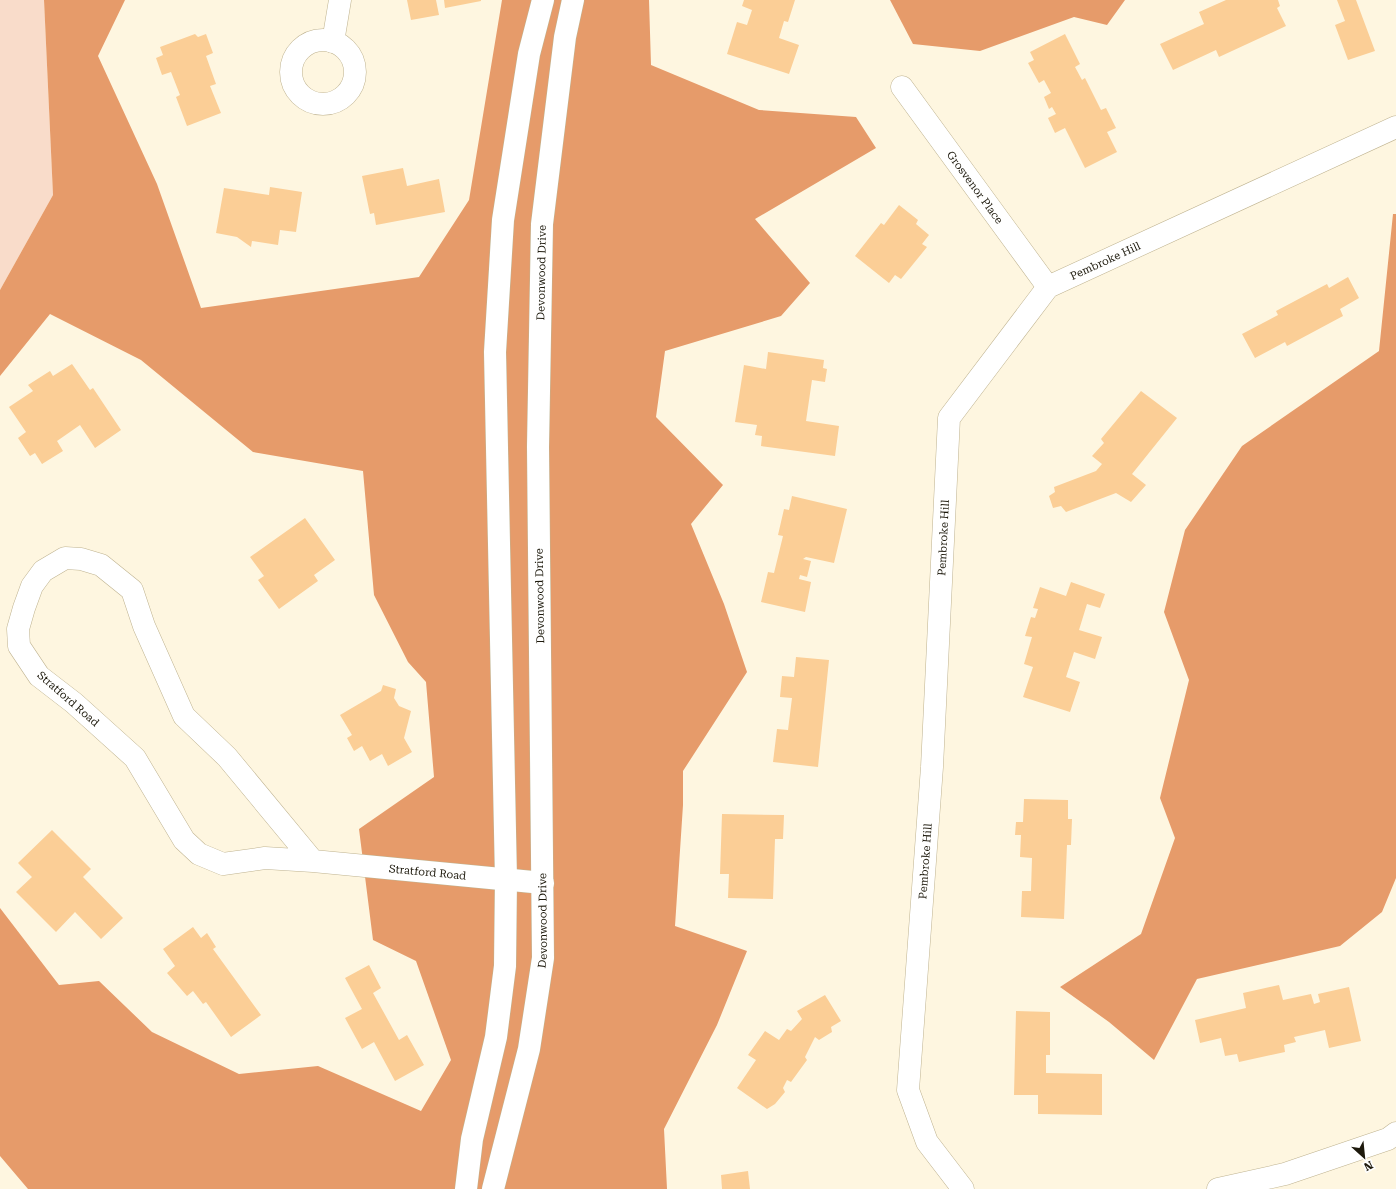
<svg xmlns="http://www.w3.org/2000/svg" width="1396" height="1189" viewBox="0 0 1396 1189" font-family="'Roboto Serif',serif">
	<rect width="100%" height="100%" fill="#fef6e0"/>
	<!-- green -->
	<polygon fill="#f9dcca" points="0,0 44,0 53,195 0,290"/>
	<!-- forest -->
	<g fill="#e69b6a">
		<polygon points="44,0 125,0 98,56 157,184 201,308 419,277 469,200 502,0 649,0 651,65 759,110 856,117 876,148 755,219 810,283 781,316 665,351 656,417 723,485 691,524 724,604 747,672 683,771 683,805 675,926 747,951 717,1025 664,1129 667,1189 28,1189 0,1156 0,908 59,985 99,981 152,1032 239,1074 318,1066 421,1111 451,1060 416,961 373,940 359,829 434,777 426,682 408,662 374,595 363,471 253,452 141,360 50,314 0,376 0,290 53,195"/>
		<polygon points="890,0 1125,0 1107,25 1074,17 980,51 913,44"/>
		<polygon points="1393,214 1396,214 1396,878 1382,912 1340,946 1197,979 1154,1060 1109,1022 1060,987 1141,934 1175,838 1160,798 1189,680 1164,612 1185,530 1242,446 1379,351"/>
	</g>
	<!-- building -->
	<g fill="#fbce96">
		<polygon points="407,0 436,0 439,15 411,20"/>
		<polygon points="444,0 481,0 481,1 445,8"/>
		<polygon points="744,0 795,0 788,22 784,21 779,38 799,45 789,74 727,54 737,22 747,25 752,10 742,6"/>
		<polygon points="1226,0 1278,0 1280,6 1277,8 1286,26 1219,57 1216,50 1173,70 1160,44 1204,24 1199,12"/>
		<polygon points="1337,0 1356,0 1375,51 1348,60 1335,25 1345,21"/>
		<polygon points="195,34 198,37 206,34 213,53 206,56 216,84 210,86 221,113 187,126 176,97 180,95 171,72 162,75 156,58 163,55 160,47"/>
		<polygon points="1065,34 1080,64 1075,67 1082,80 1085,78 1101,110 1106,108 1116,128 1107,132 1117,152 1085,168 1065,128 1055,133 1048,118 1056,114 1052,107 1049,109 1044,97 1051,93 1044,80 1039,83 1028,63 1034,60 1030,52"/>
		<polygon points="403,168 407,186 439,179 445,212 376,225 374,213 370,214 362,176"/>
		<polygon points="270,187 302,192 296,232 280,230 278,245 252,241 251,247 237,237 216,233 224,188 269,195"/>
		<polygon points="899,205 918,220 916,224 929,235 922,244 927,247 901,279 895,275 889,283 855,256 881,223 884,225"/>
		<polygon points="1348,277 1359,298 1340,309 1343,316 1287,346 1285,342 1255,358 1242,334 1278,315 1276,311 1327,284 1329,288"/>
		<polygon points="768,352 824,360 823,368 827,369 825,382 812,380 806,421 839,426 835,456 761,446 762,436 755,435 757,425 735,422 744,365 766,369"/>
		<polygon points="72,364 90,390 93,388 121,430 95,448 80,425 57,441 63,451 42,464 35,453 30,456 18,438 26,432 9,407 33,391 28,385 50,371 53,376"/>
		<polygon points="1141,391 1177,418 1132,474 1146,485 1131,502 1116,493 1066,512 1061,506 1053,508 1049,496 1055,492 1054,487 1096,471 1102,464 1092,456 1104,443 1101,439"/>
		<polygon points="792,496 847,509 834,563 806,557 803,559 811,561 807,577 800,575 799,579 811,582 805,612 761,602 768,572 774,573 783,536 778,535 784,509 789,510"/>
		<polygon points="305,518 335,560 314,575 318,581 279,609 258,580 264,576 250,557"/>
		<polygon points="1071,582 1105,594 1100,608 1087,604 1079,630 1102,637 1095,659 1074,652 1066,677 1080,682 1070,712 1023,697 1033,667 1024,664 1032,637 1025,636 1031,617 1035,618 1038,609 1033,608 1040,587 1066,596"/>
		<polygon points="796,657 829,660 818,767 773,762 777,729 788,730 792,698 780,697 782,676 794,677"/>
		<polygon points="383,685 396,689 394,698 399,706 411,711 404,738 412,752 388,766 382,754 370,761 362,746 354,751 347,738 352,735 340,715 381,691"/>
		<polygon points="1024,799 1068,800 1068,819 1072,819 1071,845 1067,845 1064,919 1021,917 1022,891 1031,891 1032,858 1020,857 1021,835 1015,835 1016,822 1023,822"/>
		<polygon points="722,814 784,815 783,839 775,839 773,899 728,898 729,874 720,874"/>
		<polygon points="52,830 91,869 83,877 123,918 101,939 75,912 56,932 16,892 32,877 18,863"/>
		<polygon points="193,927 201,938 207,933 216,947 213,949 261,1015 231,1037 206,1002 203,1004 193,991 187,996 167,973 175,966 163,949"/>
		<polygon points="369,965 381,988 373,993 399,1040 407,1035 424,1065 395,1081 374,1042 362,1049 345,1018 362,1009 345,978"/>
		<polygon points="1279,985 1283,1000 1311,994 1314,1004 1320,1002 1318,994 1349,987 1361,1041 1329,1048 1325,1030 1294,1037 1296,1042 1284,1045 1285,1052 1239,1062 1237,1054 1225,1056 1221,1038 1200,1043 1195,1020 1246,1008 1243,993"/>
		<polygon points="825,995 841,1021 831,1027 832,1032 819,1040 815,1037 805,1057 807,1060 791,1082 787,1080 783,1088 785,1092 775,1104 767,1109 737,1088 756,1060 748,1055 765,1031 779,1040 787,1029 791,1031 802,1019 797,1011"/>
		<polygon points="1016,1011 1050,1012 1050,1055 1046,1055 1046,1073 1102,1074 1102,1115 1038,1114 1038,1095 1014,1095"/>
		<polygon points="748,1171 750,1189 722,1189 721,1175"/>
	</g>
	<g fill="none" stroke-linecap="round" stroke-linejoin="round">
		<!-- street casing -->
		<g stroke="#bfb390" stroke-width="23">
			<g id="street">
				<circle cx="323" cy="72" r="32"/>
				<polyline points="333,42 340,0"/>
				<path id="s1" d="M902,87l146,200"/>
				<path id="s2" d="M313,861l-48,-3 -42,6 -24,-10 -15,-14 -49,-82 -61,-55 -35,-27 -20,-30 -1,-17 6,-21 8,-22 11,-15 22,-13 16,1 20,6 31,25 12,36 40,90 43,41 86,104 230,22"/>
				<polyline points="466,1189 472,1139 496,1037 505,966 506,879 495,352 503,220 529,54 543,0"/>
				<path id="s3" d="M493,1189l36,-140 14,-91 -5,-511 4,-223 23,-187 8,-37"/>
				<path id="s4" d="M963,1189l-36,-47 -19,-52 24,-323 17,-349 99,-131 348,-160"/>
				<polyline points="1218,1189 1285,1174 1388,1139 1396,1133"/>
			</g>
		</g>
		<!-- street -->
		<use href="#street" stroke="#fff" stroke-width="22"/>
	</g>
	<g text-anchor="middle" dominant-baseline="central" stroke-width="4" stroke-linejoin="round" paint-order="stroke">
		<!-- street labels -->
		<g font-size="11" fill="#1d190c" stroke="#fff">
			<text stroke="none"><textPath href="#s1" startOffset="124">Grosvenor Place</textPath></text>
			<text stroke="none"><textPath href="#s4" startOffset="1015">Pembroke Hill</textPath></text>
			<text stroke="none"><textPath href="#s3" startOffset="922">Devonwood Drive</textPath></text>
			<text stroke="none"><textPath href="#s4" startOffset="668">Pembroke Hill</textPath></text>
			<text transform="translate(540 596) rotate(-91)">Devonwood Drive</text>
			<text transform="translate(68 699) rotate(41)">Stratford Road</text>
			<text stroke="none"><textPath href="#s4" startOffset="344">Pembroke Hill</textPath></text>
			<text stroke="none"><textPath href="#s2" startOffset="1024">Stratford Road</textPath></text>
			<text stroke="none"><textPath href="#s3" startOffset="274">Devonwood Drive</textPath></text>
		</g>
	</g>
	<!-- north arrow -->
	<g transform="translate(1364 1157) rotate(153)" stroke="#ffffff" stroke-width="3" paint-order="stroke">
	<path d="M0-3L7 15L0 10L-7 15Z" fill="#1d190c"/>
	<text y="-6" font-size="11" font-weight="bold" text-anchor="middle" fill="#1d190c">N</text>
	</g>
</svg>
